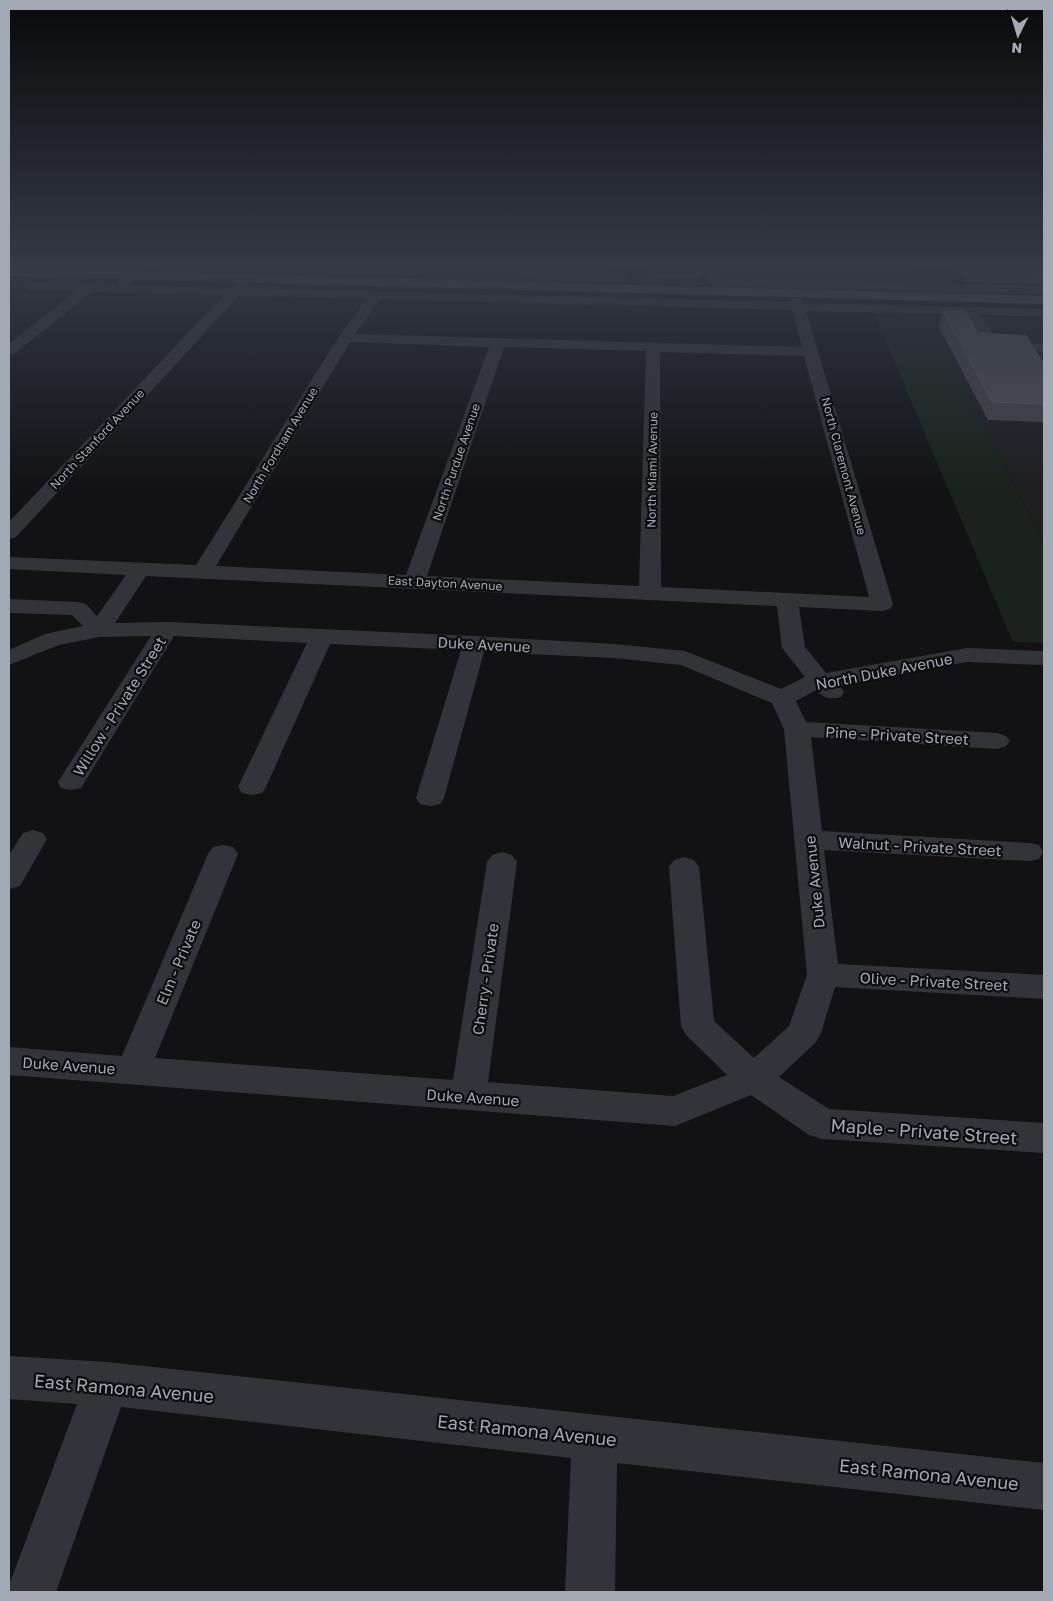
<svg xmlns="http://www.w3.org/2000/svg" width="1053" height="1601" viewBox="0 0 1053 1601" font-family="'Golos Text',sans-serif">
	<rect width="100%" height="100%" fill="#121214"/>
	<!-- built -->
	<g fill="#1e1e21">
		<polygon points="9,266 125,266 121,269 108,272 9,269"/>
		<polygon points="157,266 611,266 609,282 601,284 156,272 152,270"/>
		<polygon points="643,266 914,266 928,290 922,292 650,285 642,283"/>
		<polygon points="874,313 1044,318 1044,542 941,346 887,344"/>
	</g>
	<!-- green -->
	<polygon fill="#1a221b" points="887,344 941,346 1044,542 1044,643 1013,642"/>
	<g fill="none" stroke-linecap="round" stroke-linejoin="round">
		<!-- minor -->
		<g fill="#333439" fill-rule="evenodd">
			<polygon points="69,266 83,266 69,277 61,277 59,274"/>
			<path d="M136,266h13l-22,19 105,3 6,-8 5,-1 6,4 -3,5 544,14 1,-4h10l2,5 241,6v8l-63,-2 17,28 46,1v8l-56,-2 -21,-35 -161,-4 87,293 -3,5 -8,2 -83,-4 6,40 21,26 141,-25 77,3v14l-77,-3 -128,23 5,7 -3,5c-12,3 -17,1 -25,-7l-20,11 10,21 191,11 9,3 4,5 -4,5 -9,3 -186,-12 11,94 207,12 10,2 4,7 -4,7 -10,2 -205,-11 14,114 206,11v24l-209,-12 -14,46 -5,9 -37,35 50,32 215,14v30l-222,-14 -13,-4 -58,-40 -76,31 -666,-51v-28l113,9 86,-202 5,-7 10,-2 10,2 5,7 -83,204 298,22 34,-218 5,-7 10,-3 10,3 5,7 -29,220 185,14 54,-21 -41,-40 -5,-9 -12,-159 5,-7 10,-3 10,3 5,7 15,154 40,37 35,-32 18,-51 -23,-246 -12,-26 -91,-38 -67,-7 -130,-6 -40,146 -4,6 -10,2 -10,-2 -4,-6 45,-148 -131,-6 -64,143 -4,6 -10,2 -10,-2 -4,-6 69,-144 -133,-7 -93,152 -10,2 -10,-2 -3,-6 93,-146 -52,1 -40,8 -50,20v-15l36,-16 38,-8 -11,-11 -63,-2v-14l69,3 8,2 11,12 29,-41 -117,-6v-12l187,8 142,-227 28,-39 -127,-3 -223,241 -7,2v-17l215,-227 -132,-3 -78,62 -5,1v-11l67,-53 -48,-1 -6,-4 6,-4 90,3 -1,-3 1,-3zM380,299l412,11 10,37 -447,-13zM350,342l139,5 -83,228 -190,-9zM504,347l142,4 -7,235 -212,-10zM660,352l144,4 65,241 -208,-10zM146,576l631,30 5,42 23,29 -24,12 -96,-38 -71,-7 -139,-8 -308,-14 -52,1z"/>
			<path d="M518,266h12l-1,4 8,2 88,2 6,4 -6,4c-20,-1 -98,2 -109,-10z"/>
			<polygon points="713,270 717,271 720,278 1044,286 1044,294 714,286 708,282 707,274"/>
			<polygon points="33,830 43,833 47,839 20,886 9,889 9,855 23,833"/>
			<polygon points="9,1356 107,1362 1044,1463 1044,1510 617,1463 615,1592 565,1592 571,1458 121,1407 56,1592 9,1592 9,1585 77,1404 9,1399"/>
		</g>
		<!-- major -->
		<polygon fill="#4f5158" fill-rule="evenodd" points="9,268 1044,296 1044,304 9,276"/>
	</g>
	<!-- wall -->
	<g fill="#434449">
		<polygon points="556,266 606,266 605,272 556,271"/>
		<polygon points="652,266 702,266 701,278 651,277"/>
		<polygon points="953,266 1044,266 1044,284 965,282"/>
		<polygon points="943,311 978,333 1044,364 1044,422 988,420 939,327"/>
	</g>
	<!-- building -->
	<g fill="#4e4f55" stroke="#5b5d64">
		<polygon points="961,266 1044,266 1044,275 967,273"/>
		<polygon points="943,311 965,311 978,333 1026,336 1044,364 1044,404 992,402"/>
	</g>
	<!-- sky -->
	<linearGradient id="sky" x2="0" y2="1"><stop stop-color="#0a0a0b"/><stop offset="0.54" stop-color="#333945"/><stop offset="1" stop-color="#333945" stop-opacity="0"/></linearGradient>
	<rect width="1053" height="490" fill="url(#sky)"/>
	<g text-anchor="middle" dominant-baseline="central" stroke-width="4.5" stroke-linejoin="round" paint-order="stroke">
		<!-- far-street labels -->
		<g font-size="12" fill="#a3a8b5" stroke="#0d0d0f">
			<text transform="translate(97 439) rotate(-47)">North Stanford Avenue</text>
			<text transform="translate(280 445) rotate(-59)">North Fordham Avenue</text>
			<text transform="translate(456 462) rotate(-71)">North Purdue Avenue</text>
			<text transform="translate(844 466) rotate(75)">North Claremont Avenue</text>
			<text transform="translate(652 470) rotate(-89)">North Miami Avenue</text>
			<text transform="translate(445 583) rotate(3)">East Dayton Avenue</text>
		</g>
		<!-- street labels -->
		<g font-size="15" fill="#a3a8b5" stroke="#0d0d0f">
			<text transform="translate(484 644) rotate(3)">Duke Avenue</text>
			<text transform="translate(884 671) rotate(-11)">North Duke Avenue</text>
			<text transform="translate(119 706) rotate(-58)">Willow - Private Street</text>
			<text transform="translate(897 735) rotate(3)">Pine - Private Street</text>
			<text transform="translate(920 846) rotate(3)">Walnut - Private Street</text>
			<text transform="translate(814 882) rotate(-96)">Duke Avenue</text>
			<text transform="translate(178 962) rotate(-67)">Elm - Private</text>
			<text transform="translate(485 979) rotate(-82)">Cherry - Private</text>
			<text transform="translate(934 981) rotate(3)">Olive - Private Street</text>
			<text transform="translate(69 1065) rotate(4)">Duke Avenue</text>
			<text transform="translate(473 1097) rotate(4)">Duke Avenue</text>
		</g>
		<!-- near-street labels -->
		<g font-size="18" fill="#a3a8b5" stroke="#0d0d0f">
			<text transform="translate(924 1131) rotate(4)">Maple - Private Street</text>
			<text transform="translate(124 1388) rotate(5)">East Ramona Avenue</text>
			<text transform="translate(527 1430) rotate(6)">East Ramona Avenue</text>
			<text transform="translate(929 1474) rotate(6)">East Ramona Avenue</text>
		</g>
	</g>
	<!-- border -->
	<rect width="1053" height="1601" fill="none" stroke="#a3a8b5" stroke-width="20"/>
	<!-- north arrow -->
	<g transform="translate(1018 35) rotate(185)" stroke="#0d0d0f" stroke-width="4" paint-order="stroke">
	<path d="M0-4L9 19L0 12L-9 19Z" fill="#a3a8b5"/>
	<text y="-8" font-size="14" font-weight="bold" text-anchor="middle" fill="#a3a8b5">N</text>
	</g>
</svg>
